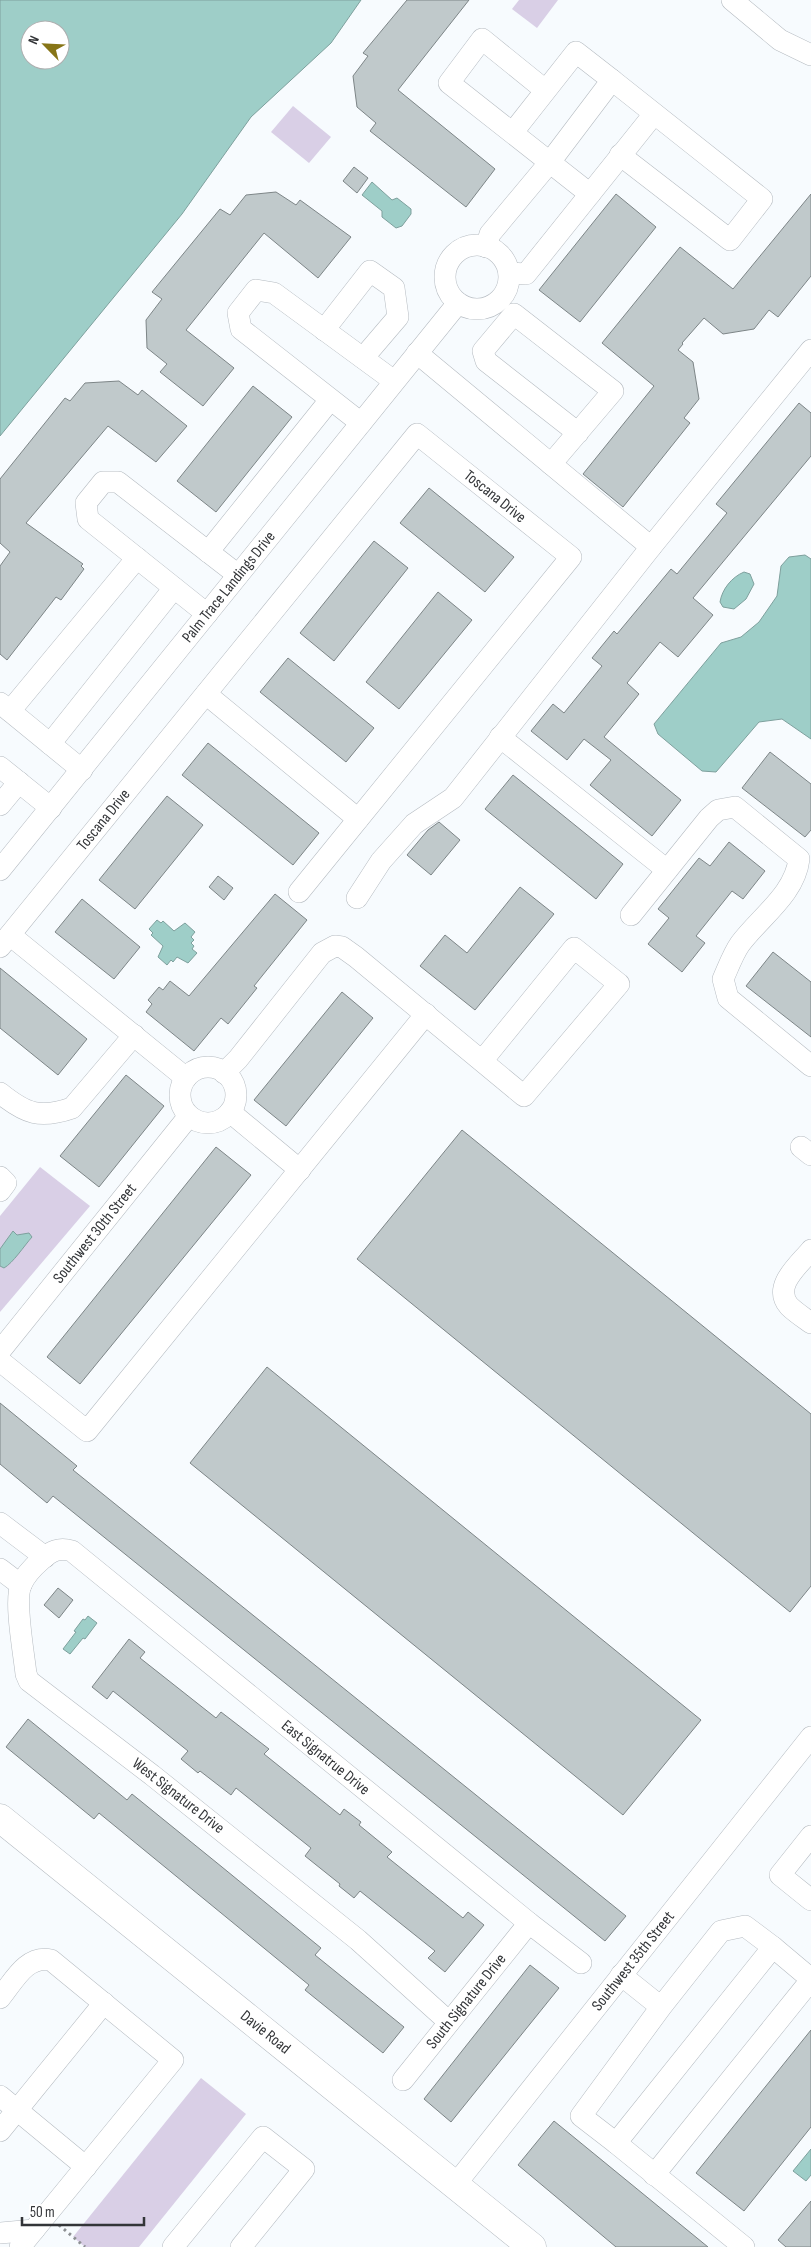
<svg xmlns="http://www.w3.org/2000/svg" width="811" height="2247" viewBox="0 0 811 2247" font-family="'Sofia Sans Condensed',sans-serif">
	<rect width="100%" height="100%" fill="#f7fbfe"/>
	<!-- green -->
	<g fill="#d9cfe6">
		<polygon points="519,0 558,0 537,28 512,9"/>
		<polygon points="293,106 331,137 309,163 271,132"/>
		<polygon points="40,1167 90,1206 0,1312 0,1216"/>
		<polygon points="201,2078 246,2114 139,2247 85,2247 73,2237"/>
	</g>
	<!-- water -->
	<g fill="#9ecec8" stroke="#7ea09d" fill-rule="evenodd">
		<path d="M0,0h361l-30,43 -80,74 -69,97 -182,222zM30,30h30v30h-30z"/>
		<polygon points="372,182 392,200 397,198 411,209 411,214 402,226 396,228 382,217 382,211 362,195"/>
		<polygon points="805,555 811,559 811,739 782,719 759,722 716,772 702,771 658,734 654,724 721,643 741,637 759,622 777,596 781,566 789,557"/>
		<path d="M744,572l6,2 4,10 -8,15 -12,10 -11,-2 -3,-5c2,-13 12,-25 24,-30z"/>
		<polygon points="157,920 161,923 163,921 174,931 185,923 195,932 191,937 194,940 191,943 194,946 192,949 197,953 188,963 177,957 173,962 171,960 167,965 158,957 163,946 151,935 153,933 149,929"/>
		<path d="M13,1231l4,4 12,-2 3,4c-8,9 -19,26 -28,31l-4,-2v-17z"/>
		<polygon points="88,1616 97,1623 85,1639 83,1638 70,1654 63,1649 76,1632 74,1631 83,1619 85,1620"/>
		<polygon points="811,2149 811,2175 806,2181 793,2171"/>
	</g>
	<!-- building -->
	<g fill="#c0c9cb" stroke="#7d8587">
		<polygon points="407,0 469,0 398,90 495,169 466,207 370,131 376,123 357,107 353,76 368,56 363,53"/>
		<polygon points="354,167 368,178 357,193 343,181"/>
		<polygon points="276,192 296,205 300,200 351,237 318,278 264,233 186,330 234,368 203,406 160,372 167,364 147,348 146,320 162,299 152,292 220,209 230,215 246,195"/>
		<polygon points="616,194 656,227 580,322 539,290"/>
		<polygon points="811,194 811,276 778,317 769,310 754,329 723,334 704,318 682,343 683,344 678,350 693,362 699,399 684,418 690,423 623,507 583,474 654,386 602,343 680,247 733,289"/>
		<polygon points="119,381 138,395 142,390 187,426 156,462 108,426 26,523 83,564 81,566 84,569 61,600 56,597 7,660 0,654 0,566 10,552 0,543 0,479 65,398 70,401 85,383"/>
		<polygon points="253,386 292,417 216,512 177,481"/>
		<polygon points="799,403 811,413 811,456 693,598 713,615 678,657 660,642 627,683 639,694 604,737 681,800 652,836 590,785 611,760 584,739 567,760 531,731 553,704 564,713 602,666 592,658 614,631 617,634 671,569 677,574 727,513 716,504"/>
		<polygon points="429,488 514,557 485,592 400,523"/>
		<polygon points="374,541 408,568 334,661 300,633"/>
		<polygon points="438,592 472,620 399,709 366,682"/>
		<polygon points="288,658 374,728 346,762 260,692"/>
		<polygon points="208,743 319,833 293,865 182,775"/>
		<polygon points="770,752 811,784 811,830 805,837 742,788"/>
		<polygon points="513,775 623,864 596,899 485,809"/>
		<polygon points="167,796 203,825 135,909 99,880"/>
		<polygon points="439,822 460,840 431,875 407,855 428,830"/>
		<polygon points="729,842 765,871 743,899 732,891 696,936 705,943 682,972 648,944 669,918 658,909 699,858 710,866"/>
		<polygon points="218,876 233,888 224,900 209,887"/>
		<polygon points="520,887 554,914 475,1010 420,966 445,935 467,953"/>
		<polygon points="275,894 307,920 254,986 257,988 228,1024 221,1018 194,1051 146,1012 152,1004 148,1000 159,987 163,990 170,981 189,996"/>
		<polygon points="82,899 140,947 114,979 55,932"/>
		<polygon points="773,952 811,982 811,1037 746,986"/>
		<polygon points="0,968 87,1039 58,1075 0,1028"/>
		<polygon points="342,992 373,1018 286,1126 254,1100"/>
		<polygon points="126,1075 164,1106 99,1187 60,1156"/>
		<polygon points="462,1130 811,1414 811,1586 790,1612 357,1259"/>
		<polygon points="216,1147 251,1175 80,1384 47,1357"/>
		<polygon points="267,1367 701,1720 623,1815 190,1463"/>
		<polygon points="0,1403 77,1466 73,1470 626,1916 605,1941 53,1496 47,1503 0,1464"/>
		<polygon points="58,1588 73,1600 59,1618 44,1605"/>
		<polygon points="129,1639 145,1652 140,1658 216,1718 221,1712 269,1749 264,1754 340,1815 344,1809 361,1822 359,1825 392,1852 387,1857 463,1918 468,1912 484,1925 445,1972 428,1958 435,1951 360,1891 354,1898 339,1886 340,1884 305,1856 311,1848 236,1788 231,1795 200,1771 198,1773 181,1759 188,1751 113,1691 107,1699 92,1687"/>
		<polygon points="28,1719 127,1800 132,1794 222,1867 321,1948 315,1955 404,2027 383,2053 305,1990 309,1985 99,1813 94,1819 6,1747"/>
		<polygon points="530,1965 559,1988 451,2122 424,2099"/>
		<polygon points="811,2030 811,2127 744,2211 696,2173"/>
		<polygon points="554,2121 708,2247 616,2247 518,2165"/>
		<polygon points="811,2201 811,2247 786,2247 778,2240"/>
	</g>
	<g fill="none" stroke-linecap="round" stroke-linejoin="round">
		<!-- minor casing -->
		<g stroke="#b5bbc1" stroke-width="22">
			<g id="minor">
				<polyline points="732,0 780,40 811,55"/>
				<polyline points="612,80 762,199 730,240 620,155"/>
				<polyline points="545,90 482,39 449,83 590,194"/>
				<circle cx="477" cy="277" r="32"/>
				<polyline points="486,247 490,234 550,162 612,80 576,52 513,132"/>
				<polyline points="509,273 526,274 654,114"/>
				<polyline points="324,330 370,271 394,288 398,317 363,358"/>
				<polyline points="417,353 651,547"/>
				<polyline points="361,423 241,329 238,313 256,290 274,293 394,381"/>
				<polyline points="551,464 613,391 514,314 483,351 486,361 578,433"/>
				<polyline points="208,552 330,400"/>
				<polyline points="207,614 88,519 86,503 103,482 118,482 238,575"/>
				<polyline points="206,694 358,819"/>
				<polyline points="0,703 82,770"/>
				<polyline points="10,711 137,558"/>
				<polyline points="500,737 667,870"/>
				<polyline points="50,744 174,588"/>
				<polyline points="0,767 51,808"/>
				<polyline points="0,805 19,782"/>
				<path id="s1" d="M0,870l458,-567"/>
				<polyline points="357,898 381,861 414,824 453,798 651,547 811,350"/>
				<path d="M631,915l78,-97 9,-8 17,-3 64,52c-4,35 -39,58 -59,85 -7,10 -12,24 -17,35l5,19 83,68"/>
				<polyline points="10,935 186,1078"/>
				<path id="s2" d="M0,947l417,-513 154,123 -272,335"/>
				<circle cx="208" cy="1095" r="28"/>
				<polyline points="224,1073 238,1059 322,953 335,946 342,947 356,957 524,1096 619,984 574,948 482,1061"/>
				<path d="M0,1093c26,21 40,26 72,15l62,-73"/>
				<polyline points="230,1112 300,1170"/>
				<polyline points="801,1147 811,1155"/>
				<polyline points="0,1177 6,1183 0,1191"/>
				<path d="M811,1250c-12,15 -39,36 -22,56 6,6 15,12 22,17"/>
				<path id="s3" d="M0,1351l189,-235"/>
				<polyline points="0,1361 87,1431 426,1014"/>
				<polyline points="0,1523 45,1557"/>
				<polyline points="0,1569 21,1585"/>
				<polyline points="811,1836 780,1875 811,1900"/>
				<polyline points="773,1947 811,1979"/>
				<polyline points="621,1975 661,2007 581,2116 616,2143 773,1947 745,1926 721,1931 661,2007"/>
				<path d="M0,1998c14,-17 26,-43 51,-38l122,100 -153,187"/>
				<path id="s4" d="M449,2022l-91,-82 -206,-165 -123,-94 -3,-7c-2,-20 -12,-73 -5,-89 4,-10 12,-18 20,-25 10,-9 18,-13 31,-9l457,372 52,40"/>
				<path id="s5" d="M403,2080l126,-157"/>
				<polyline points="0,2096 86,2167"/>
				<polyline points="0,2131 104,2003"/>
				<polyline points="616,2143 744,2247"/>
				<polyline points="654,2175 811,1980"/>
				<path id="s6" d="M455,2185l356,-448"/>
				<polyline points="0,2233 34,2230"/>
				<polyline points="173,2247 263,2137 304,2169 241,2247"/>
			</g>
		</g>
		<!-- major casing -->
		<g stroke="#b5bbc1" stroke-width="29">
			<g id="major">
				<path id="s7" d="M0,1818l532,429"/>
			</g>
		</g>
		<!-- path -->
		<polyline stroke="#8d9093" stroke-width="3" stroke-dasharray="2.5 4" stroke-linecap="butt" points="59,2225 85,2247"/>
		<!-- minor -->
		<use href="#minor" stroke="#fff" stroke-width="21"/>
		<!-- major -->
		<use href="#major" stroke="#fff" stroke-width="28"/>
	</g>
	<g text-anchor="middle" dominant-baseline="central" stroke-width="4.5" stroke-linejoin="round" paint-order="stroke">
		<!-- street labels -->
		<g font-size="16" fill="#333538" stroke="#fff">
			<text stroke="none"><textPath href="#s2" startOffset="761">Toscana Drive</textPath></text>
			<text stroke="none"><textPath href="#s1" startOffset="364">Palm Trace Landings Drive</textPath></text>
			<text stroke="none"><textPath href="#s2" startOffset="164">Toscana Drive</textPath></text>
			<text stroke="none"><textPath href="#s3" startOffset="151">Southwest 30th Street</textPath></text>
			<text stroke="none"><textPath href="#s4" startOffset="1032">East Signatrue Drive</textPath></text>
			<text transform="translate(178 1796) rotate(38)">West Signature Drive</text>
			<text stroke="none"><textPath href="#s6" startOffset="286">Southwest 35th Street</textPath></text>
			<text stroke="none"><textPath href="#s5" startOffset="101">South Signature Drive</textPath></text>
			<text stroke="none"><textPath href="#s7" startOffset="341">Davie Road</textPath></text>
		</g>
	</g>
	<!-- north arrow -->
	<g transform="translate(45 45) rotate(294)"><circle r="24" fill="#ffffff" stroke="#adaeaf"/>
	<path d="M0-4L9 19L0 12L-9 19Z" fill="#877517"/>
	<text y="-8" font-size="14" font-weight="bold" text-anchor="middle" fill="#333538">N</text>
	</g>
	<!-- scale -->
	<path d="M22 2217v8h122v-8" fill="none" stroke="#333538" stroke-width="2.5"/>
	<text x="30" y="2217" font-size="15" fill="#333538" stroke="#ffffff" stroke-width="4" paint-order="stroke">50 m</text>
</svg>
